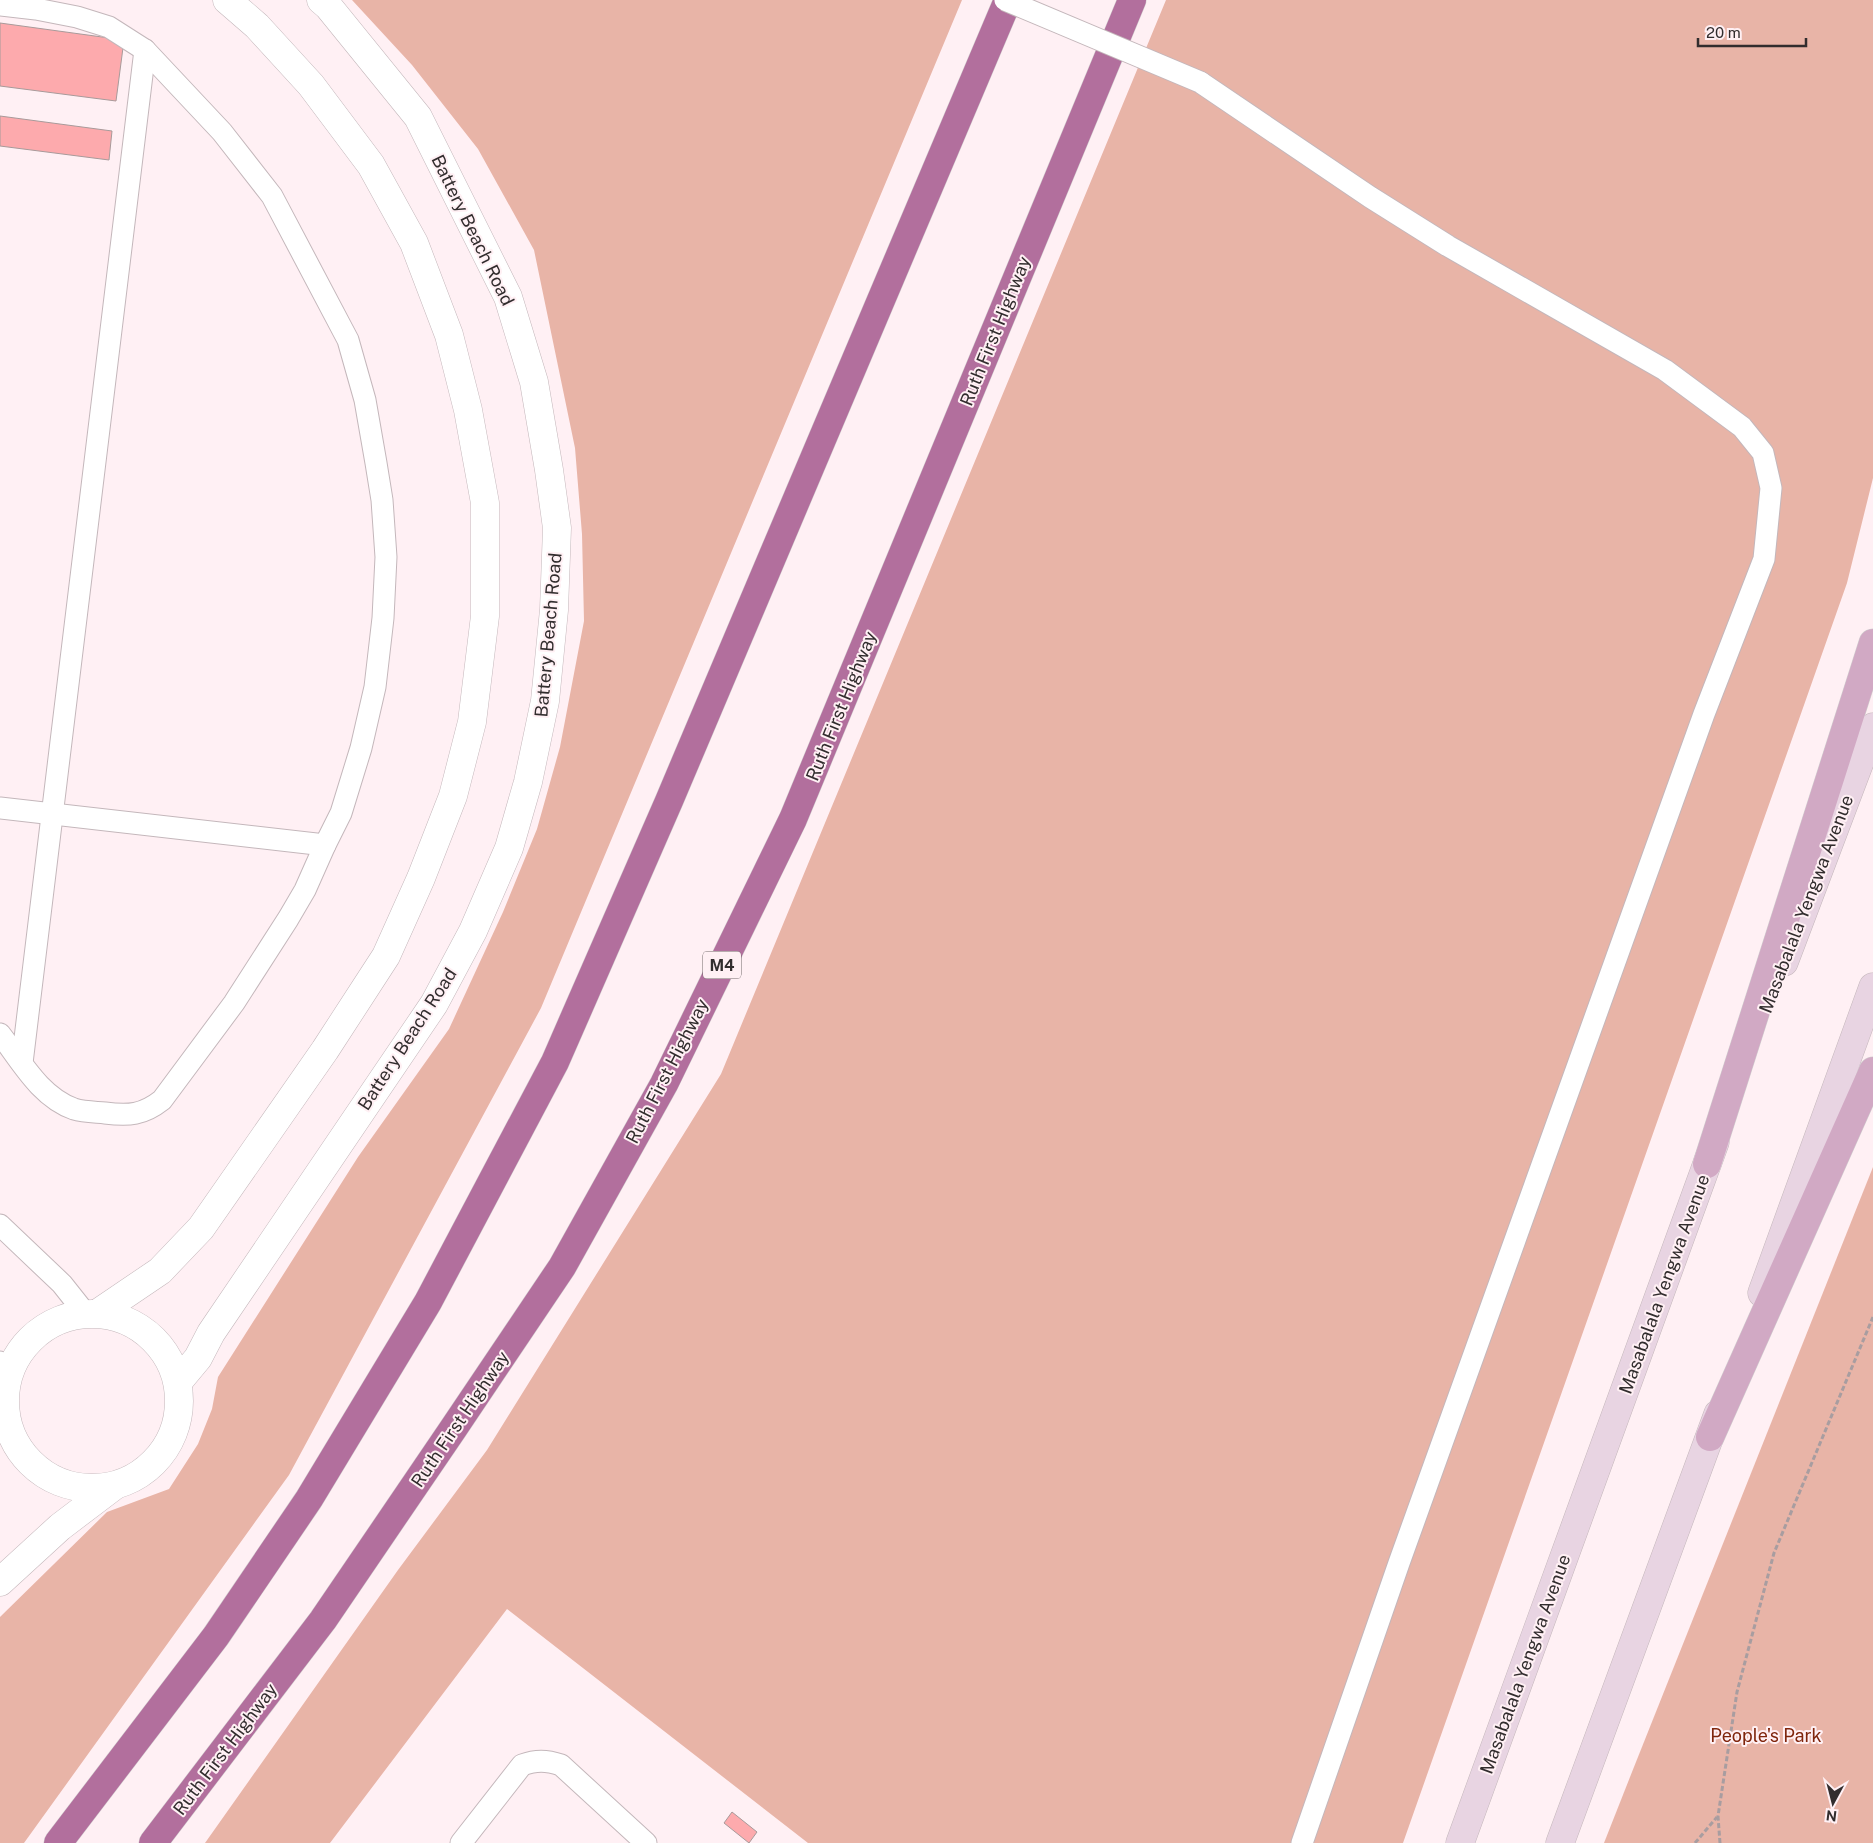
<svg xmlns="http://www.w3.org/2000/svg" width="1873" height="1843" viewBox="0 0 1873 1843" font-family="'Public Sans',sans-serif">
	<rect width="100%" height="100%" fill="#fff0f4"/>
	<!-- green -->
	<g fill="#e8b4a7">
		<polygon points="352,0 962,0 541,1008 289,1475 24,1843 0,1843 0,1617 107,1512 169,1489 198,1444 212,1409 218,1377 358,1157 449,1029 503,912 537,829 560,747 584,621 582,534 575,448 534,250 478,149 412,65"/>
		<polygon points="1166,0 1873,0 1873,478 1847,583 1403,1843 808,1843 507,1609 330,1843 205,1843 398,1570 487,1450 721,1074"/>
		<polygon points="1873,1167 1873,1843 1604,1843 1632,1772"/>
	</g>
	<!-- building -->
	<g fill="#fdaaad" stroke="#a89a9a">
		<polygon points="0,23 124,40 116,101 0,86"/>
		<polygon points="0,116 112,131 109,160 0,146"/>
		<polygon points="732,1812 757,1832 749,1843 724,1823"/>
	</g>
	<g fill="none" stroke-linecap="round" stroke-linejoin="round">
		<!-- service casing -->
		<g stroke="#c4b7bb" stroke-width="23">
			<g id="service">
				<polyline points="0,5 36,9 77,17 109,27 145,50 222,132 272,196 348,340 365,400 376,463 382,500 386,557 383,618 375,687 361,748 341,813 325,845 0,808"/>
				<polyline points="1200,82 1370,197 1448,246 1665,370 1742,427 1763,453 1771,488 1764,559 1704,714 1399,1563 1302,1843"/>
				<path d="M0,1034c21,27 40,63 74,75 10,3 21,3 31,4 24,3 38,2 57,-13l72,-97 54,-84 17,-29 20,-45"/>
				<polyline points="22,1063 145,50"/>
				<polyline points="0,1225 62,1284 85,1313"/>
				<polyline points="0,1362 8,1374"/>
				<path d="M461,1843l61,-78c14,-5 24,-5 39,0l85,78"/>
			</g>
		</g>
		<!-- minor casing -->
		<g stroke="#c4b7bb" stroke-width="29">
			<g id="minor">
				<polyline points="98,1313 160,1271 201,1228 325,1050 386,956 421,878 453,796 472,722 485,616 485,503 468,410 449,335 414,243 371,165 311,85 257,26 227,0"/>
				<circle cx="92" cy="1401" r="87"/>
				<polyline points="178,1382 198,1358 211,1333 434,1004 473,931 509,848 528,782 545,701 554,610 557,528 549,470 534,382 508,297 418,117 328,6 321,0"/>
				<polyline points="0,1582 60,1527 114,1486"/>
			</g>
		</g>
		<!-- secondary casing -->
		<g stroke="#c4b7bb" stroke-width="29">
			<g id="secondary">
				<polyline points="1784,962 1873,727"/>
				<polyline points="1762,1293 1873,987"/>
				<polyline points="1460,1843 1715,1142"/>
				<polyline points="1560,1843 1718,1414"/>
			</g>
		</g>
		<!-- primary casing -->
		<g stroke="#d2d1d1" stroke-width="29">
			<g id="primary">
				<polyline points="1707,1164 1873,643"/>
				<polyline points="1710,1437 1873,1071"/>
			</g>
		</g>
		<!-- motorway casing -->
		<g stroke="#d2d1d1" stroke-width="29">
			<g id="motorway">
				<polyline points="58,1843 216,1636 309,1499 428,1302 555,1062 669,801 1008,0"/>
				<polyline points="153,1843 323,1620 453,1429 562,1267 664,1084 793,819 1132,0"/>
			</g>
		</g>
		<!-- path -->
		<g stroke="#a89da0" stroke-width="3" stroke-dasharray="5 2.5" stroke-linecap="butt">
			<polyline points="1695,1843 1717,1817"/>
			<polyline points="1720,1843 1718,1816 1737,1692 1774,1553 1873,1317"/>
		</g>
		<!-- service -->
		<use href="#service" stroke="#fff" stroke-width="21"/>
		<!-- minor -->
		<use href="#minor" stroke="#fff" stroke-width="28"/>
		<!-- secondary -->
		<use href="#secondary" stroke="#e8d4e2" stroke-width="28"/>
		<!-- primary -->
		<use href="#primary" stroke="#d1a9c4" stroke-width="28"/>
		<!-- motorway -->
		<use href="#motorway" stroke="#b26f9d" stroke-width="28"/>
		<!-- service-bridge casing -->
		<g stroke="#c4b7bb" stroke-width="23" stroke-linecap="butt">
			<polyline id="service-bridge" points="1005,0 1200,82"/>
		</g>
		<!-- service-bridge -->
		<use href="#service-bridge" stroke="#fff" stroke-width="21"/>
	</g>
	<g text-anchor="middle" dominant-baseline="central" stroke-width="4" stroke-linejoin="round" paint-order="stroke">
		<!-- shield labels -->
		<rect fill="#fff0f4" stroke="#706869" stroke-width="1" x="703" y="951.5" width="38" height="27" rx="4"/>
		<g font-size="16" font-weight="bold" fill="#322d2e">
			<text x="722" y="965">M4</text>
		</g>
		<!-- street labels -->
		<g font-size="18" fill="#322d2e" stroke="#fff0f4">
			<text transform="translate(473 230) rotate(64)">Battery Beach Road</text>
			<text transform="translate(995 331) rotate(-68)">Ruth First Highway</text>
			<text transform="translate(548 635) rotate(-85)">Battery Beach Road</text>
			<text transform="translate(841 706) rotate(-68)">Ruth First Highway</text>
			<text transform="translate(1806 904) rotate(-69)">Masabalala Yengwa Avenue</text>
			<text transform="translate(407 1039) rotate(-57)">Battery Beach Road</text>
			<text transform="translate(667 1071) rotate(-63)">Ruth First Highway</text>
			<text transform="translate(1664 1284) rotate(-70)">Masabalala Yengwa Avenue</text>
			<text transform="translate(460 1419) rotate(-56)">Ruth First Highway</text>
			<text transform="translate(1525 1664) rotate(-70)">Masabalala Yengwa Avenue</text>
			<text transform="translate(225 1749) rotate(-53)">Ruth First Highway</text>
		</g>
		<!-- park labels -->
		<g font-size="18" fill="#7f250c" stroke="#fff0f4">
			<text x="1766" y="1735">People's Park</text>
		</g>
	</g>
	<!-- north arrow -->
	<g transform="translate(1833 1803) rotate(187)" stroke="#fff0f4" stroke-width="4" paint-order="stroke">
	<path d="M0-4L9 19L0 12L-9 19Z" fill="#322d2e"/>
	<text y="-8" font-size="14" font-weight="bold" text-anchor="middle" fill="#322d2e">N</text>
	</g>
	<!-- scale -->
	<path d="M1698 38v8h108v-8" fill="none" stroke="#322d2e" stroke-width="2.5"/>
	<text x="1706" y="38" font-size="15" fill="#322d2e" stroke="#fff0f4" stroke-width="4" paint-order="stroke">20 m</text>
</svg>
